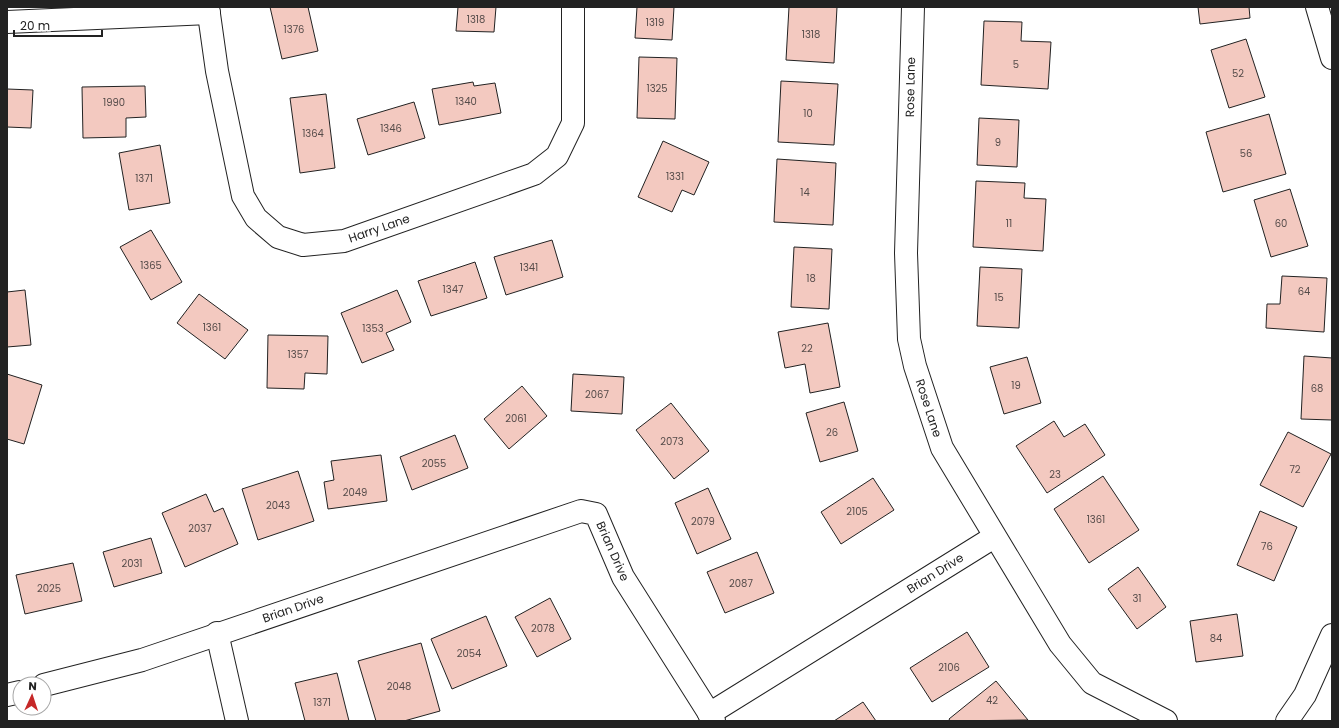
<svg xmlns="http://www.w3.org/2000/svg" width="1339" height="728" viewBox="0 0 1339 728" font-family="Poppins,sans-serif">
	<rect width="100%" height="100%" fill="#fff"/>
	<!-- building -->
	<g fill="#f3c9c0" stroke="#222">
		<polygon points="270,7 308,7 318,51 282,59"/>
		<polygon points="458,7 496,7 494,32 456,31"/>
		<polygon points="637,7 674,7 672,40 635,38"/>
		<polygon points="789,7 837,7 834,63 786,60"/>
		<polygon points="1198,7 1249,7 1250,18 1200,24"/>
		<polygon points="984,21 1022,22 1021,41 1051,42 1048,89 981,85"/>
		<polygon points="1246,39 1265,97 1229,108 1211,50"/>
		<polygon points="639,57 677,58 675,119 637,118"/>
		<polygon points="781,81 838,84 834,145 778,142"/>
		<polygon points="473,82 474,86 495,83 501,113 439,125 432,89"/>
		<polygon points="145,86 146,117 126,118 126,137 83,138 82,87"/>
		<polygon points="7,89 33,90 31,128 7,127"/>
		<polygon points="326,94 335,168 300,173 290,98"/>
		<polygon points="414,102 425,138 368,155 357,119"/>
		<polygon points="1269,114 1286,174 1223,192 1206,132"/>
		<polygon points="979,118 1019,120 1017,167 977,165"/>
		<polygon points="663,141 709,162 694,195 682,190 672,212 638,197"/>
		<polygon points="160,145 170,203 129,210 119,153"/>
		<polygon points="777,159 836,163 833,225 774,222"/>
		<polygon points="976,181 1025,183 1024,198 1046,199 1043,251 973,247"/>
		<polygon points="1290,189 1308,246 1271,257 1254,200"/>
		<polygon points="151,230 182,282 151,300 120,247"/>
		<polygon points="552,240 563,277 506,295 494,257"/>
		<polygon points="794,247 832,249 829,309 791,307"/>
		<polygon points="475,262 487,298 431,316 418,281"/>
		<polygon points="980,267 1022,269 1019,328 977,326"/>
		<polygon points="1282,276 1327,278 1324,332 1266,328 1267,304 1280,304"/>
		<polygon points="25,290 31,345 7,347 7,292"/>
		<polygon points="397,290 411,322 386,333 394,350 362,363 341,313"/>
		<polygon points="199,294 248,330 225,359 177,323"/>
		<polygon points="828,323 840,387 810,393 805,364 785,368 778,332"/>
		<polygon points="268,335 328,336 327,374 305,373 304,389 267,388"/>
		<polygon points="1304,356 1332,358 1332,420 1301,419"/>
		<polygon points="1027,357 1041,403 1004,414 990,367"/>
		<polygon points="7,374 42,385 24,444 7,439"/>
		<polygon points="573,374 624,377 622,414 571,411"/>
		<polygon points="522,386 547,416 509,449 484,419"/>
		<polygon points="844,402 858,451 820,462 806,413"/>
		<polygon points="671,403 709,451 674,479 636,430"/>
		<polygon points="1054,421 1064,437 1085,424 1105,455 1047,493 1016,446"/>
		<polygon points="1288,432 1331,454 1303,507 1260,485"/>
		<polygon points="455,435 468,468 412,490 400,457"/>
		<polygon points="381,455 387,501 328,509 324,482 334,480 331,461"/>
		<polygon points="298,471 314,521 258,540 242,489"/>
		<polygon points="1103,476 1139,530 1089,563 1054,509"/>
		<polygon points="873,478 894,510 841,544 821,512"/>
		<polygon points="708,488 731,539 697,554 675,503"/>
		<polygon points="206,494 214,512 223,508 238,544 185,567 162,513"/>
		<polygon points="1260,511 1297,527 1274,581 1237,565"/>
		<polygon points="151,538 162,573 114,587 103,552"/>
		<polygon points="757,552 774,593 725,613 707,572"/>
		<polygon points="73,563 82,601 25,614 16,575"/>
		<polygon points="1138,567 1166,607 1137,629 1108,589"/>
		<polygon points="550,598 571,639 537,657 515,617"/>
		<polygon points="1237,614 1243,656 1196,662 1190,621"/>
		<polygon points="486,616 507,666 452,689 431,639"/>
		<polygon points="967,632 989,667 932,702 910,668"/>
		<polygon points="421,643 440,711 404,721 376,721 358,661"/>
		<polygon points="337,673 349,721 305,721 295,683"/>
		<polygon points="996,681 1028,720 950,721 949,719"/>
		<polygon points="863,702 876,721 834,721"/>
	</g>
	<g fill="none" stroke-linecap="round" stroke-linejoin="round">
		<!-- minor casing -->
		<g stroke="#222" stroke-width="24">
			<g id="minor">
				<polyline points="208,7 217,71 243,196 256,218 278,237 303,245 344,241 534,174 557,156 573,123 573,7"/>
				<polyline points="913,7 906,253 909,339 915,366 942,448 1060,644 1092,683 1166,721"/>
				<polyline points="1317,7 1332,58"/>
				<polyline points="7,22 209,13"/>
				<polyline points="217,633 237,721"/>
				<polyline points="44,685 142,660 581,511 596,514 623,577 714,721"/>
				<polyline points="7,695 20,692"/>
				<polyline points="709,714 994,537"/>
				<polyline points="1287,721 1305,695 1332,635"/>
			</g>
		</g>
		<!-- minor -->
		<use href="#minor" stroke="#fff" stroke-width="22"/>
	</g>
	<g text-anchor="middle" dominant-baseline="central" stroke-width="3" stroke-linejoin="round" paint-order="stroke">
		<!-- number labels -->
		<g font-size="10" fill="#564c4a">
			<text x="476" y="19">1318</text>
			<text x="655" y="22">1319</text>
			<text x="294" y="29">1376</text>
			<text x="811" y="34">1318</text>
			<text x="1016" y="64">5</text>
			<text x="1238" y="73">52</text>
			<text x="657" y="88">1325</text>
			<text x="466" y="101">1340</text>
			<text x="114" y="102">1990</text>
			<text x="808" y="113">10</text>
			<text x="391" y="128">1346</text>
			<text x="313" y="133">1364</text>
			<text x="998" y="142">9</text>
			<text x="1246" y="153">56</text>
			<text x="675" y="176">1331</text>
			<text x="144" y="178">1371</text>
			<text x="805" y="192">14</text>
			<text x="1009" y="223">11</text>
			<text x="1281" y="223">60</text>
			<text x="151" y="265">1365</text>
			<text x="529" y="267">1341</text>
			<text x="811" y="278">18</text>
			<text x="453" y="289">1347</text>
			<text x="1304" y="291">64</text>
			<text x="999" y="297">15</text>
			<text x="212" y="327">1361</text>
			<text x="373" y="328">1353</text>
			<text x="807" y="348">22</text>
			<text x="298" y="354">1357</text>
			<text x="1016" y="385">19</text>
			<text x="1317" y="388">68</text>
			<text x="597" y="394">2067</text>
			<text x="516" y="418">2061</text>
			<text x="832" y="432">26</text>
			<text x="672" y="441">2073</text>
			<text x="434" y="463">2055</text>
			<text x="1295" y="469">72</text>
			<text x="1055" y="474">23</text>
			<text x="355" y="492">2049</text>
			<text x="278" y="505">2043</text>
			<text x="857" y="511">2105</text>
			<text x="1096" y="519">1361</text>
			<text x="703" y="521">2079</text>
			<text x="200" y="528">2037</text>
			<text x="1267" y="546">76</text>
			<text x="132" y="563">2031</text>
			<text x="741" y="583">2087</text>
			<text x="49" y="588">2025</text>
			<text x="1137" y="598">31</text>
			<text x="543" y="628">2078</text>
			<text x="1216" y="638">84</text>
			<text x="469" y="653">2054</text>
			<text x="949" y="667">2106</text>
			<text x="399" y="686">2048</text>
			<text x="992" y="700">42</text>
			<text x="322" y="702">1371</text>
		</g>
		<!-- street labels -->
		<g font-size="12" fill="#222" stroke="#fff">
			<text transform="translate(910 87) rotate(-89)">Rose Lane</text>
			<text transform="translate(379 228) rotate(-19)">Harry Lane</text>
			<text transform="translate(929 408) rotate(72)">Rose Lane</text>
			<text transform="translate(613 551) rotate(66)">Brian Drive</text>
			<text transform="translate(935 573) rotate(-32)">Brian Drive</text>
			<text transform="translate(293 608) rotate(-19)">Brian Drive</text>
		</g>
	</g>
	<!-- border -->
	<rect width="1339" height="728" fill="none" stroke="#222222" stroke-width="16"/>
	<!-- north arrow -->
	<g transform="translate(32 696) rotate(3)"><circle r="19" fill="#ffffff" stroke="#a7a7a7"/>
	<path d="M0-3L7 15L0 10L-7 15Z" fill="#c62828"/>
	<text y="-6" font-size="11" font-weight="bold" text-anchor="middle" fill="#222222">N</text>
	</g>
	<!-- scale -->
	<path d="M14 30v6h88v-6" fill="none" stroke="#222222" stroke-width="2"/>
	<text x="20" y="30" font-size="12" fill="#222222" stroke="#ffffff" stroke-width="3" paint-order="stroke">20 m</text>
</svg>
